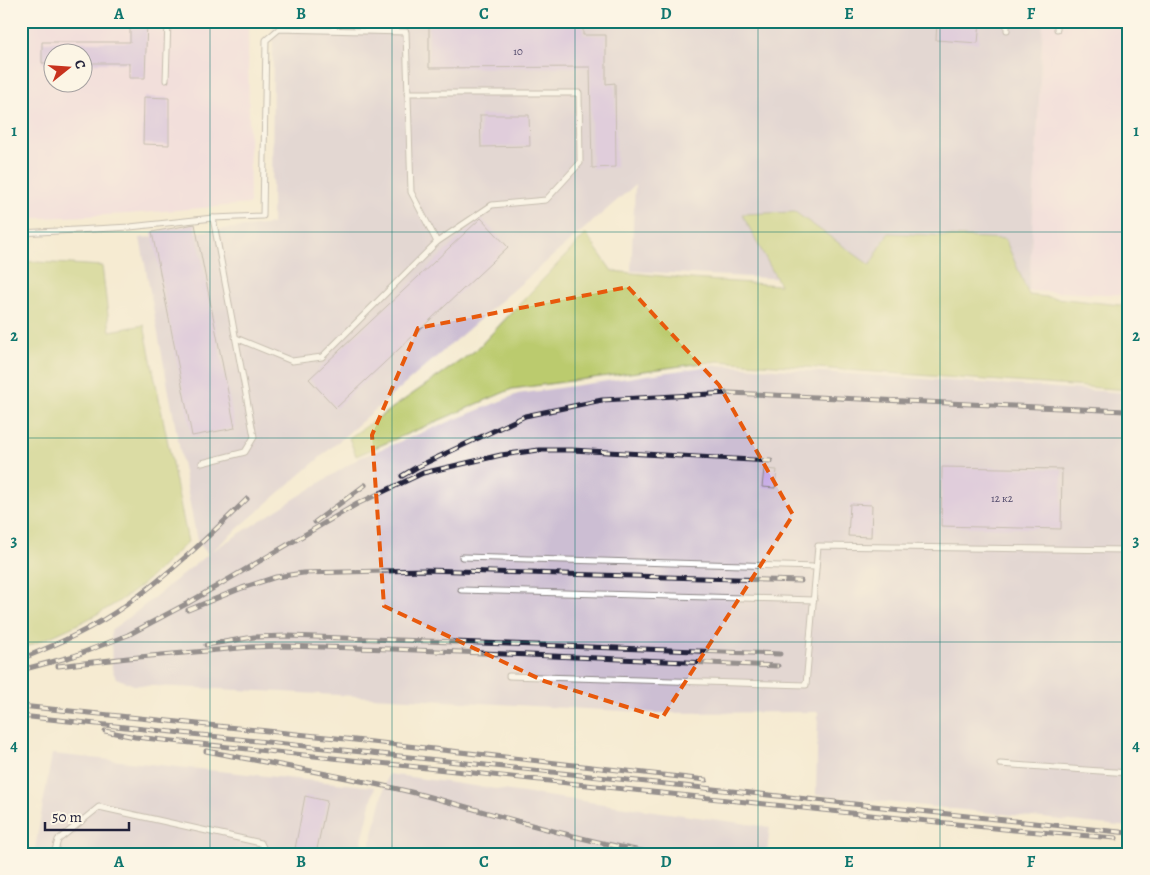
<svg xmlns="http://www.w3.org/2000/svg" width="1150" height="875" viewBox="0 0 1150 875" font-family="Alegreya,serif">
	<rect width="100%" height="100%" fill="#fcf5e5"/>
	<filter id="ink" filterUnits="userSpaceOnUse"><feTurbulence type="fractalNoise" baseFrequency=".02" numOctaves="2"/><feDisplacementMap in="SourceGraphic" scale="10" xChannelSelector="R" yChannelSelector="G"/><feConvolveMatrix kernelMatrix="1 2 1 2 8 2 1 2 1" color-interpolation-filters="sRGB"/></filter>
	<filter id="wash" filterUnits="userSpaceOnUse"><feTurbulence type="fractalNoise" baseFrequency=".0096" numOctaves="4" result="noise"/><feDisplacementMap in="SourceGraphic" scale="20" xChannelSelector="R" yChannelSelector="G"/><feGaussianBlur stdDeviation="1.12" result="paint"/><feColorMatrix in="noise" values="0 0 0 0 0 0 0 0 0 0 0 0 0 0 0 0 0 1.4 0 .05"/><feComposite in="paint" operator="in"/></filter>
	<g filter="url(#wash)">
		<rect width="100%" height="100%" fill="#f5ebd2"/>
		<!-- built -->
		<g fill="#eed0e7" fill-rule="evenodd">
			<path d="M21,21h227l2,183 -122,10 -107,5zM52,52h30v30h-30z"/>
			<polygon points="1043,21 1129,21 1129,295 1029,291"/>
		</g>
		<!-- industrial -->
		<g fill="#ccbed3">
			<polygon points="273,21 1043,21 1029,291 631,271 635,185 212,551 359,458 518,394 717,365 1129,393 1129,827 816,795 818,712 656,713 302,693 134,685 116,678 112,669 111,630 136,612 208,554 197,541 140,238 272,224"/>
			<polygon points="52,754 375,787 359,854 34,854"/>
			<polygon points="388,774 770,827 767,854 368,854"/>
		</g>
		<!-- green -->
		<g fill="#bbcb6e" stroke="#6e7654">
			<polygon points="795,212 870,265 888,233 1005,239 1029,295 1129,306 1129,390 718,361 512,389 356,456 349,438 476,350 586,234 612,271 691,279 780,285 742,214"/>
			<path d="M21,261l81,5 8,65 34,-6 44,217c-15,14 -30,29 -45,42 -36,29 -80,48 -122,65z"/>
		</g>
		<g id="blocks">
			<!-- building -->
			<g fill="#c5a9e6">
				<polygon points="130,21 147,21 145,78 129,78 129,63 82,63 82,52 52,52 52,63 42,63 42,42 130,42"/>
				<polygon points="429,21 583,21 583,35 606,35 606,84 615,83 616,167 592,168 590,67 429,68"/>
				<polygon points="937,21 980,22 978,43 936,40"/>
				<polygon points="144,97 169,98 169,145 143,144"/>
				<polygon points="480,115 529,115 530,146 481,147"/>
				<polygon points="481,218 508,247 336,408 309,379"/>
				<polygon points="195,224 235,428 192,436 152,232"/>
				<polygon points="942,467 1062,469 1061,529 941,526"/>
				<polygon points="764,469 777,470 775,488 762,487"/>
				<polygon points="850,504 872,505 871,537 848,536"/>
				<polygon points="305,796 327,801 316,854 294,854"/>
			</g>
		</g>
	</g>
	<g filter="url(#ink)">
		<use href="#blocks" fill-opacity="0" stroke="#8c8686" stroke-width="1"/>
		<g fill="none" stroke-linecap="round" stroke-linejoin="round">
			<!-- lane casing -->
			<g stroke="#8c8686" stroke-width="7">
				<g id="lane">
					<polyline points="334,29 334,21"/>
					<polyline points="1057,29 1057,21"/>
					<polyline points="1007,30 1007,21"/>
					<polyline points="166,80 168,21"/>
					<polyline points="21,233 130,227 213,218 263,216 266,40 279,29 406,32 411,192 437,242"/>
					<polyline points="236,338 292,361 322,357 437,242 492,205 546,200 580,163 579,93 407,93"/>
					<polyline points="202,463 245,452 254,437 213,218"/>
					<polyline points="462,557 816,567"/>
					<polyline points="461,590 814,600"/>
					<polyline points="509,676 806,685 818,546 1129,550"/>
					<polyline points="1000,764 1129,773"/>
					<polyline points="54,854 58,840 99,807 261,843 266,854"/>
				</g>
			</g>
			<!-- lane -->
			<use href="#lane" stroke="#fff" stroke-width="5"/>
			<!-- rail casing -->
			<g stroke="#22223b" stroke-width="5">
				<g id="rail">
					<polyline points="402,476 417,467 525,416 602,400 729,393 1125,411"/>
					<polyline points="315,522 365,485"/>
					<polyline points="188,610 242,588 276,577 303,573 425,570 801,581"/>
					<polyline points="206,645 254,637 288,636 780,654"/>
					<path d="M21,659c37,-15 73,-31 105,-54 44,-31 82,-68 121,-106"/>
					<polyline points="58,666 128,658 251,647 284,646 392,649 778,666"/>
					<polyline points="21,670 74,656 128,635 188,603 357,504 423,473 501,455 539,450 572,450 771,461"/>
					<polyline points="21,706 346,739 706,780"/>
					<polyline points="21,716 1129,833"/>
					<polyline points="105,731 135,737 822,810 1014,830 1116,838"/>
					<path d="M206,751c68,13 137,25 205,41 82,21 163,48 247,62"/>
				</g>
			</g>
			<!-- rail -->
			<use href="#rail" stroke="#fcf5e5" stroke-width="3" stroke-dasharray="9" stroke-linecap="butt"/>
		</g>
	</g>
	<!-- marked area -->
	<path d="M0 0H1150V875H0ZM628,287l91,98 74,130 -131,203 -118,-37 -160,-75 -12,-171 46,-107z" fill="#f5ebd2" fill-opacity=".55" fill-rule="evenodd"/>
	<path fill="none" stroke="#e8590c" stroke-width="4" stroke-dasharray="10 6" stroke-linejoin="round" d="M628,287l91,98 74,130 -131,203 -118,-37 -160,-75 -12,-171 46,-107z"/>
	<!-- grid -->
	<path fill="none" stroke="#0f766e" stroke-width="1" stroke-opacity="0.55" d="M210,21v833M392,21v833M575,21v833M758,21v833M940,21v833M21,232h1108M21,438h1108M21,642h1108"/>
	<g text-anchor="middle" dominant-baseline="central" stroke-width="4" stroke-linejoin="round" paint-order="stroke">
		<!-- number labels -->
		<g font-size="11" fill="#4b4466">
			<text x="518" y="51">10</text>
			<text x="1002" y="498">12 к2</text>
		</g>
	</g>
	<!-- margin -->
	<rect width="1150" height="875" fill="none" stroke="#fcf5e5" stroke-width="55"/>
	<!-- north arrow -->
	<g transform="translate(68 68) rotate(73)"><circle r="24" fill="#fcf5e5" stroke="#a5a1a1"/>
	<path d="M0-4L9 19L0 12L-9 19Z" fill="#c8321e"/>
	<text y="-8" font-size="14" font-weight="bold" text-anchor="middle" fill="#22223b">С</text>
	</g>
	<!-- scale -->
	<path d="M45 822v8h84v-8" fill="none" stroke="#22223b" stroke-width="2.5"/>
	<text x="52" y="822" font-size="15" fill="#22223b" stroke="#fcf5e5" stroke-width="4" paint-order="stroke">50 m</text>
	<rect x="28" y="28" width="1094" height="820" fill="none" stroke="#0f766e" stroke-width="2"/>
	<g font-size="16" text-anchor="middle" font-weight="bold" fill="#0f766e">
		<text x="119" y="19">A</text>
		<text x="301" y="19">B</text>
		<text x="484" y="19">C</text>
		<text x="666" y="19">D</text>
		<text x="849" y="19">E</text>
		<text x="1031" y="19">F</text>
		<text x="14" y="136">1</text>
		<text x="1136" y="136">1</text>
		<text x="14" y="341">2</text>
		<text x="1136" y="341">2</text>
		<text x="14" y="546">3</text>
		<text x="1136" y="546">3</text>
		<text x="14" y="751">4</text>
		<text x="1136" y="751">4</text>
		<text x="119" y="867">A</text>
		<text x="301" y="867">B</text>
		<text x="484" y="867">C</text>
		<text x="666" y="867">D</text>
		<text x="849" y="867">E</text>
		<text x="1031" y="867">F</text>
	</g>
</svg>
